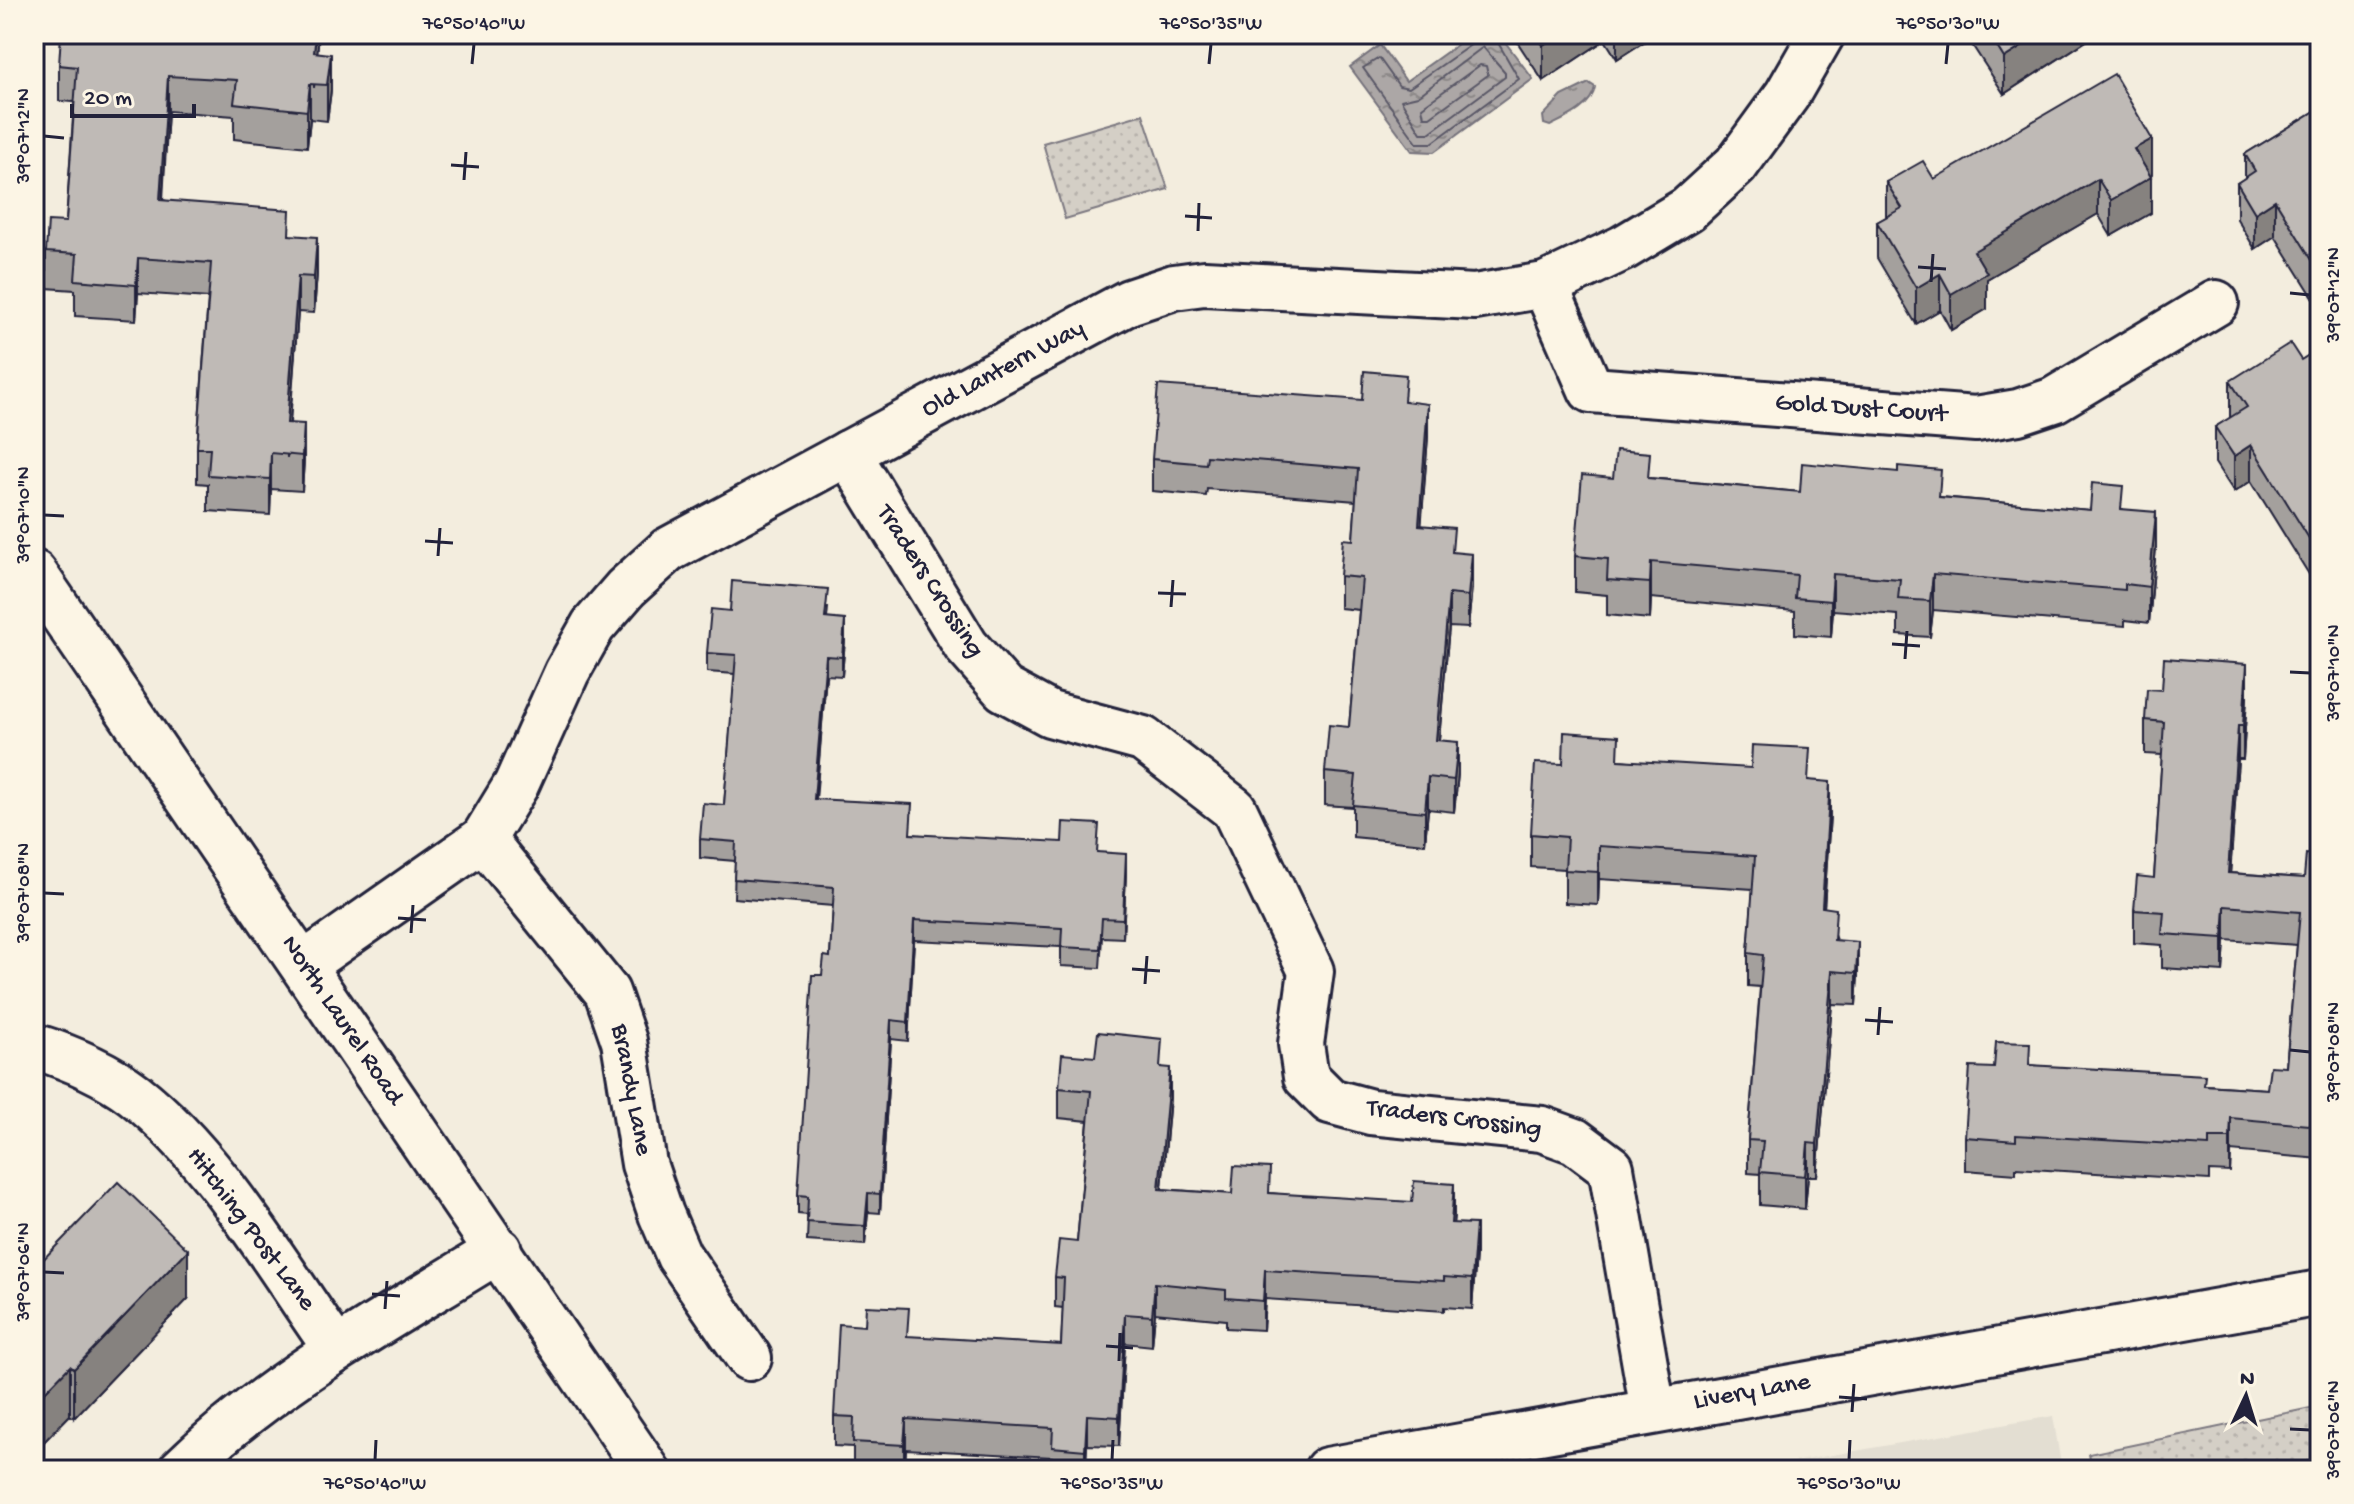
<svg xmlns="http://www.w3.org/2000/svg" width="2354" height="1504" viewBox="0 0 2354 1504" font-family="'Gochi Hand',sans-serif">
	<defs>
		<pattern id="park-dots" width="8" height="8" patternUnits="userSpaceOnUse" patternTransform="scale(2)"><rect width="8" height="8" fill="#d4cfc6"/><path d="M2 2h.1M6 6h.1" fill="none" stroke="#b6b1ab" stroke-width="1.8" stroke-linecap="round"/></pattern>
		<pattern id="water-ripples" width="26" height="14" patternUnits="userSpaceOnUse" patternTransform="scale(2)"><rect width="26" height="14" fill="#aca7a6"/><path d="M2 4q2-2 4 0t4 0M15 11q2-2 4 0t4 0" fill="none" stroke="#8c8888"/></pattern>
	</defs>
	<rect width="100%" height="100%" fill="#f3edde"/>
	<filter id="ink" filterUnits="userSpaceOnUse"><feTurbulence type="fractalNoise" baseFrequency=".0125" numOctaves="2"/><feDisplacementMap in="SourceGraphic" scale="16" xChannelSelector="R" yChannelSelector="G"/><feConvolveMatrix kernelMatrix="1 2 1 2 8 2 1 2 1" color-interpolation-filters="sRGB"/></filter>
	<g filter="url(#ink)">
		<!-- built -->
		<polygon fill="#e3ded2" points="2053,1416 2062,1470 1748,1470"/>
		<!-- park -->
		<g fill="url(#park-dots)" stroke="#7b7880" stroke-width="2">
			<polygon points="1143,114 1168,189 1065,219 1043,143"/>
			<polygon points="2320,1406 2320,1470 2092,1470 2089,1454"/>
		</g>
		<!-- water -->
		<g fill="url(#water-ripples)" stroke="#75727b" stroke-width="2">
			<polygon points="1472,34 1499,34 1533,79 1434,152 1412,151 1350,67 1380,45 1406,81"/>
			<path d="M1589,83l6,4c-3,20 -29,31 -45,39l-6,-2 -1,-8 19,-20z"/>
		</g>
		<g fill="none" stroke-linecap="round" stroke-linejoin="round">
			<!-- shore -->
			<g stroke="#595766" stroke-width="2">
				<polyline points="1476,34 1472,44 1409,88 1399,86 1379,58 1363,68 1417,143 1432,143 1519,79 1493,34"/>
				<polygon points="1483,47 1505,72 1505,77 1429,133 1421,133 1401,100 1418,96"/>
				<polygon points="1480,65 1486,66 1488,75 1430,117 1424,117 1422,107"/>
			</g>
			<!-- minor casing -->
			<g stroke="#22223b" stroke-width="50">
				<g id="minor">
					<polyline points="1545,285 1591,390 1976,419 2018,412 2054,400 2216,303"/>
					<polyline points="848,453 966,646 1004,689 1050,714 1143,739 1234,809 1311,971 1301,1044 1306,1077 1330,1101 1371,1112 1542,1129 1575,1141 1611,1168 1653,1411"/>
					<polyline points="34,573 647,1470"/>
					<polyline points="483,839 607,992 624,1041 644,1164 661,1214 679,1256 749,1358"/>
					<polyline points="303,965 483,839 516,785 567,672 593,626 626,588 668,550 1129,302 1174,287 1204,283 1475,297 1545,285 1623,248 1688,209 1736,165 1787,95 1822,34"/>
					<path d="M34,1046c35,11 70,25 100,48 80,62 143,172 202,255"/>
					<path d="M181,1470c92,-90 209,-152 318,-220"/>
					<polyline points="1327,1470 2320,1293"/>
				</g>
			</g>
			<!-- minor -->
			<use href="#minor" stroke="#fcf5e5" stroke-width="44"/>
		</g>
		<!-- wall -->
		<g fill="#a4a09d" stroke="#22223b" stroke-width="2">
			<polygon points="157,34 157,39 224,44 225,34 319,34 317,53 331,90 327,121 310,119 307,147 234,139 234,116 168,111 163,200 290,235 317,273 314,313 298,312 290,423 304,460 302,491 271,489 270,515 208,511 208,484 197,483 197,448 208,298 138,293 136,320 75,316 75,290 46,288 46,252 66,222 74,102 59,101 59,65"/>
			<polygon points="1512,34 1656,34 1617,59 1605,40 1543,81"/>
			<polygon points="1965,34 2097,34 2004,94"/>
			<polygon points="2320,108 2320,308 2275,236 2255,249 2237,219 2237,183 2245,178 2245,154"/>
			<polygon points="2152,175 2150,176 2151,213 2111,236 2098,214 1987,279 1987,309 1951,330 1940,310 1916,324 1877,258 1877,222 1886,217 1886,182 1934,179"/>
			<polygon points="2320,348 2320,592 2251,481 2234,492 2215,463 2215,427 2230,418 2230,381 2301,360"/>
			<polygon points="1406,401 1428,436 1421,526 1454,553 1472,586 1468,628 1449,627 1439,740 1458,774 1454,812 1428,809 1425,844 1353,837 1353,807 1325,805 1325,772 1349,727 1359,610 1340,608 1340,576 1353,540 1356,501 1207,489 1206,496 1152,491 1152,459"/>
			<polygon points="1650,478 1800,492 1941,497 2090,510 2123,509 2156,547 2149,623 2125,620 2125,626 1933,610 1930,637 1898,635 1898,615 1833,610 1831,637 1795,634 1795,611 1651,598 1650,619 1607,615 1607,595 1575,592 1575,556"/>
			<polygon points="828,608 827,618 845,639 842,676 826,675 816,800 911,834 1098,852 1126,873 1123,938 1102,937 1100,968 1061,966 1061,947 914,940 908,1041 891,1039 880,1213 868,1212 865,1245 807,1241 808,1215 798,1214 798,1195 822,975 830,957 833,906 734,898 735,861 700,858 700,839 724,805 735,674 707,672 707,653 730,611"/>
			<polygon points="2247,697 2243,759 2238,759 2230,873 2304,878 2320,855 2320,1159 2231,1151 2230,1172 2209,1171 2209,1180 2016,1168 2016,1174 1965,1170 1965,1137 1994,1068 2030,1065 2205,1085 2267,1089 2286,1067 2297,945 2225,940 2223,972 2162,968 2162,945 2134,943 2134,910 2154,878 2162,755 2145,754 2145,720"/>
			<polygon points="1619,760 1810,780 1830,814 1824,908 1836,940 1858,975 1856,1005 1832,1004 1817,1176 1808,1176 1805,1209 1760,1205 1760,1174 1748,1173 1748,1140 1760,987 1748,986 1748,953 1753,889 1599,879 1598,905 1565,903 1565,869 1531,867 1531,834 1563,764"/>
			<polygon points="1162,1067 1170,1097 1162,1189 1232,1194 1270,1193 1454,1214 1453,1223 1476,1254 1472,1309 1444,1307 1444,1311 1265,1299 1263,1330 1226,1328 1226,1320 1155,1313 1152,1346 1125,1343 1119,1446 1087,1445 1086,1470 1052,1470 1052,1457 906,1449 905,1470 853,1470 853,1447 834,1446 834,1416 909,1337 1061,1345 1063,1308 1055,1307 1055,1277 1077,1242 1088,1121 1059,1118 1059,1088"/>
			<polygon points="34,1269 188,1299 74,1418 70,1415 34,1452"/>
		</g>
		<!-- shaded-wall -->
		<g fill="#86827f" stroke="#22223b" stroke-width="2">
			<polygon points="316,34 319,34 314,88 314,52"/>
			<polygon points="1560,34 1605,34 1605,40 1543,81 1543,45"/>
			<polygon points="1617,34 1656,34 1617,59"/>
			<polygon points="2042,34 2097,34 2004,94 2004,58"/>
			<polygon points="331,54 331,90 327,121 327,85"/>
			<polygon points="168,76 168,111 160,236 160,200"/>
			<polygon points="310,84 310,119 307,147 307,111"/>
			<polygon points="2152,139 2152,175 2134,185 2134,149"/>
			<polygon points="2151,177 2151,213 2111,236 2111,200"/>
			<polygon points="2098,179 2098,214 1987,279 1987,309 1951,330 1951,294 1974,251"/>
			<polygon points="2275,200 2275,236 2255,249 2255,213"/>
			<polygon points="317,237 317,273 314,313 314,277"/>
			<polygon points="138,258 138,293 136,320 136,285"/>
			<polygon points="1940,274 1940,310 1916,324 1916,288"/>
			<polygon points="298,276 298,312 287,458 287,423"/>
			<polygon points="1428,404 1428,436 1419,558 1419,525"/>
			<polygon points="304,424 304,460 302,491 302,456"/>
			<polygon points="2251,445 2251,481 2234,492 2234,456"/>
			<polygon points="271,453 271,489 270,515 270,479"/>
			<polygon points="2156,512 2156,547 2149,623 2149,587"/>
			<polygon points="1472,554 1472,586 1468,628 1468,596"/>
			<polygon points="1651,562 1651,598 1650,619 1650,583"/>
			<polygon points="1833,574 1833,610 1831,637 1831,601"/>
			<polygon points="1933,574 1933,610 1930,637 1930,601"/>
			<polygon points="1449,594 1449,627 1436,772 1436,740"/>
			<polygon points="845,620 845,639 842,676 842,657"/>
			<polygon points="826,656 826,675 814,819 814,799"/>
			<polygon points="2247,664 2247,697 2243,759 2243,726"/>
			<polygon points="2238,726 2238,759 2228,906 2228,873"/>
			<polygon points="1458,742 1458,774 1454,812 1454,780"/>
			<polygon points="1428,777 1428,809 1425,844 1425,812"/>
			<polygon points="1830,782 1830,814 1822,940 1822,907"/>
			<polygon points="1599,846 1599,879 1598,905 1598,872"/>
			<polygon points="1126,854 1126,873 1123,938 1123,919"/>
			<polygon points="2225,906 2225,940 2223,972 2223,938"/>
			<polygon points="914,920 914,940 908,1041 908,1022"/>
			<polygon points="1858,942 1858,975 1856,1005 1856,973"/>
			<polygon points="1832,971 1832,1004 1817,1176 1817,1144"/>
			<polygon points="891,1020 891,1039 880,1213 880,1194"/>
			<polygon points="1170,1068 1170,1097 1159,1219 1159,1189"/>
			<polygon points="2231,1118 2231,1151 2230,1172 2230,1138"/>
			<polygon points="1808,1143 1808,1176 1805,1209 1805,1176"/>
			<polygon points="1454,1184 1454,1214 1451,1252 1451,1223"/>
			<polygon points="868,1193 868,1212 865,1245 865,1226"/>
			<polygon points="1476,1224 1476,1254 1472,1309 1472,1279"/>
			<polygon points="188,1250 188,1299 74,1418 74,1369"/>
			<polygon points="1265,1270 1265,1299 1263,1330 1263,1301"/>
			<polygon points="1155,1283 1155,1313 1152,1346 1152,1316"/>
			<polygon points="1125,1314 1125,1343 1119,1446 1119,1417"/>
			<polygon points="70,1366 70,1415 34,1452 34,1403"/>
			<polygon points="1087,1415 1087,1445 1085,1470 1085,1450"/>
			<polygon points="906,1419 906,1449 904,1470 904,1445"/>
		</g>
		<!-- building -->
		<g fill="#bfbab6" stroke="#22223b" stroke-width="2">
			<polygon points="61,34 156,34 155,39 224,44 225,34 316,34 314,52 331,54 327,85 310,84 307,111 234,103 237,80 168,76 160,200 290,210 289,235 317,237 314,277 298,276 287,423 304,424 302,456 271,453 270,479 208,475 210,448 197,448 211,263 138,258 136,285 75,280 77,254 46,252 48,221 66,222 77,67 59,65"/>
			<polygon points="1535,34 1560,34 1543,45"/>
			<polygon points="1989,34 2042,34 2004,58"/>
			<polygon points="2114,74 2152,139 2134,149 2151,177 2111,200 2098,179 1974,251 1987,273 1951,294 1940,274 1916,288 1877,222 1902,208 1886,182 1923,161 1934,179"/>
			<polygon points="2320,108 2320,273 2275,200 2255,213 2237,183 2255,171 2245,154"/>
			<polygon points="2290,343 2301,360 2320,348 2320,556 2251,445 2234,456 2215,427 2247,407 2230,381"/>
			<polygon points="1364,371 1406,375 1404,401 1428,404 1419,525 1454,528 1452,552 1472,554 1468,596 1449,594 1436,740 1458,742 1454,780 1428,777 1425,812 1353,805 1356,775 1325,772 1329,725 1349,727 1362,578 1340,576 1343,539 1353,540 1358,469 1207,456 1206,464 1152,459 1158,385 1362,400"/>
			<polygon points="1616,450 1650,453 1648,478 1800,492 1802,463 1898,472 1898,466 1941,470 1939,497 2090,510 2092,483 2123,486 2121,509 2156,512 2149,587 2125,584 2125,590 1933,574 1930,601 1898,599 1900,579 1833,574 1831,601 1795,598 1797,575 1651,562 1650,583 1607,580 1608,559 1575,556 1582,475 1613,478"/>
			<polygon points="732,581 828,589 825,618 845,620 842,657 826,656 814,799 912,804 910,834 1062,842 1063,822 1099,824 1097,852 1126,854 1123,919 1102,918 1100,949 1061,947 1062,928 914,920 908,1022 891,1020 880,1194 868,1193 865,1226 807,1222 808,1196 798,1195 812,975 822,975 824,956 830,957 834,887 734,879 736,842 700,839 703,803 724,805 736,655 707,653 711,609 730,611"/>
			<polygon points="2164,658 2247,664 2243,726 2238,726 2228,873 2304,878 2306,854 2320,855 2320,1126 2231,1118 2230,1138 2209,1138 2209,1146 2016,1135 2016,1141 1965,1137 1970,1067 1994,1068 1996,1042 2030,1043 2029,1065 2205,1075 2204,1085 2267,1089 2270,1066 2286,1067 2300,912 2225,906 2223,938 2162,934 2164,912 2134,910 2137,876 2154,878 2164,722 2145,720 2147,689 2162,690"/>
			<polygon points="1564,732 1619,736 1618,760 1751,768 1752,745 1810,748 1808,780 1830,782 1822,907 1836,909 1834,940 1858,942 1856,973 1832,971 1817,1144 1808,1143 1805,1176 1760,1172 1763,1141 1748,1140 1763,955 1748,953 1755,856 1599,846 1598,872 1565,870 1567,837 1531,834 1535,763 1563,764"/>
			<polygon points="1098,1032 1162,1039 1160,1067 1170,1068 1159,1189 1232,1194 1234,1166 1270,1168 1269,1193 1412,1202 1414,1181 1454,1184 1451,1223 1476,1224 1472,1279 1444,1277 1444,1281 1265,1270 1263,1301 1226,1298 1226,1290 1155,1283 1152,1316 1125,1314 1119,1417 1087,1415 1085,1450 1052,1447 1053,1428 906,1419 904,1445 853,1442 854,1417 834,1416 839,1324 865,1326 866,1306 909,1308 907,1336 1061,1345 1064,1278 1055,1277 1059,1240 1077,1242 1091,1091 1059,1088 1062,1054 1095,1057"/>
			<polygon points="118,1182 188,1250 74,1369 70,1366 34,1403 34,1269"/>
		</g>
	</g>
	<!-- ticks -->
	<path fill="none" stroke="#22223b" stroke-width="3" d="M472,64l2,-20M1209,64l2,-20M1946,64l2,-20M44,136l20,2M451,165l28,2M464,180l2,-28M1185,216l27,2M1198,231l1,-28M1918,267l28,2M1931,282l2,-28M2290,293l20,2M44,515l20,1M425,541l28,2M438,556l2,-28M1158,593l28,1M1171,607l2,-27M1892,644l28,2M1905,659l2,-28M2290,672l20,1M44,893l20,1M398,918l28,2M411,933l2,-28M1132,969l28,2M1145,984l2,-28M1865,1020l28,2M1878,1035l2,-28M2290,1050l20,2M44,1272l20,1M372,1294l28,2M385,1309l2,-28M1106,1346l27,2M1119,1361l1,-28M1839,1397l28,2M1852,1412l2,-28M2290,1429l20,1M375,1460l1,-20M1112,1460l1,-20M1849,1460l1,-20"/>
	<g text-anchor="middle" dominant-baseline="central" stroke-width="8" stroke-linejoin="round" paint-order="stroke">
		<!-- street labels -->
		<g font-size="26" fill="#22223b" stroke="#fcf5e5">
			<text transform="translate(1004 370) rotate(-28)">Old Lantern Way</text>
			<text transform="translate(1861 410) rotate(4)">Gold Dust Court</text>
			<text transform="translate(929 582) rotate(57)">Traders Crossing</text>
			<text transform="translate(341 1021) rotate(56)">North Laurel Road</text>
			<text transform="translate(630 1090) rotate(79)">Brandy Lane</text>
			<text transform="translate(1454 1120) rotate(7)">Traders Crossing</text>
			<text transform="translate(250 1230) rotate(53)">Hitching Post Lane</text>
			<text transform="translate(1752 1393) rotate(-10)">Livery Lane</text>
		</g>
	</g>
	<!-- margin -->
	<rect width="2354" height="1504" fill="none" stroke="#fcf5e5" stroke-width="88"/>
	<!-- north arrow -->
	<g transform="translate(2246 1396) rotate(4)" stroke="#fcf5e5" stroke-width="6" paint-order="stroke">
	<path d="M0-6L14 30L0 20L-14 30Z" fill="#22223b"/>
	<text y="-12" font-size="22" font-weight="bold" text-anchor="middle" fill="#22223b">N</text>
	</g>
	<!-- scale -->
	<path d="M72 104v12h122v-12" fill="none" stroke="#22223b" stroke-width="4"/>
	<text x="84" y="104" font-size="24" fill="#22223b" stroke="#fcf5e5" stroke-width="6" paint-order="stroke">20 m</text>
	<rect x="44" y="44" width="2266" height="1416" fill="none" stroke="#22223b" stroke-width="3"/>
	<g font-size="20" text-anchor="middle" fill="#22223b">
		<text x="474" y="29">76°50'40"W</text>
		<text x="1211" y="29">76°50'35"W</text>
		<text x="1948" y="29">76°50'30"W</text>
		<text transform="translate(22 136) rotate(-90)" y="7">39°07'12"N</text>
		<text transform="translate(2332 295) rotate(-90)" y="7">39°07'12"N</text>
		<text transform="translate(22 515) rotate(-90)" y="7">39°07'10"N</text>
		<text transform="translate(2332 673) rotate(-90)" y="7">39°07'10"N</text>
		<text transform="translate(22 893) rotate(-90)" y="7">39°07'08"N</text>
		<text transform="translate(2332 1052) rotate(-90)" y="7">39°07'08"N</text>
		<text transform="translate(22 1272) rotate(-90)" y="7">39°07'06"N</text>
		<text transform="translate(2332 1430) rotate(-90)" y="7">39°07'06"N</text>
		<text x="375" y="1489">76°50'40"W</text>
		<text x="1112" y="1489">76°50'35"W</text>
		<text x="1849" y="1489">76°50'30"W</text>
	</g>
</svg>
